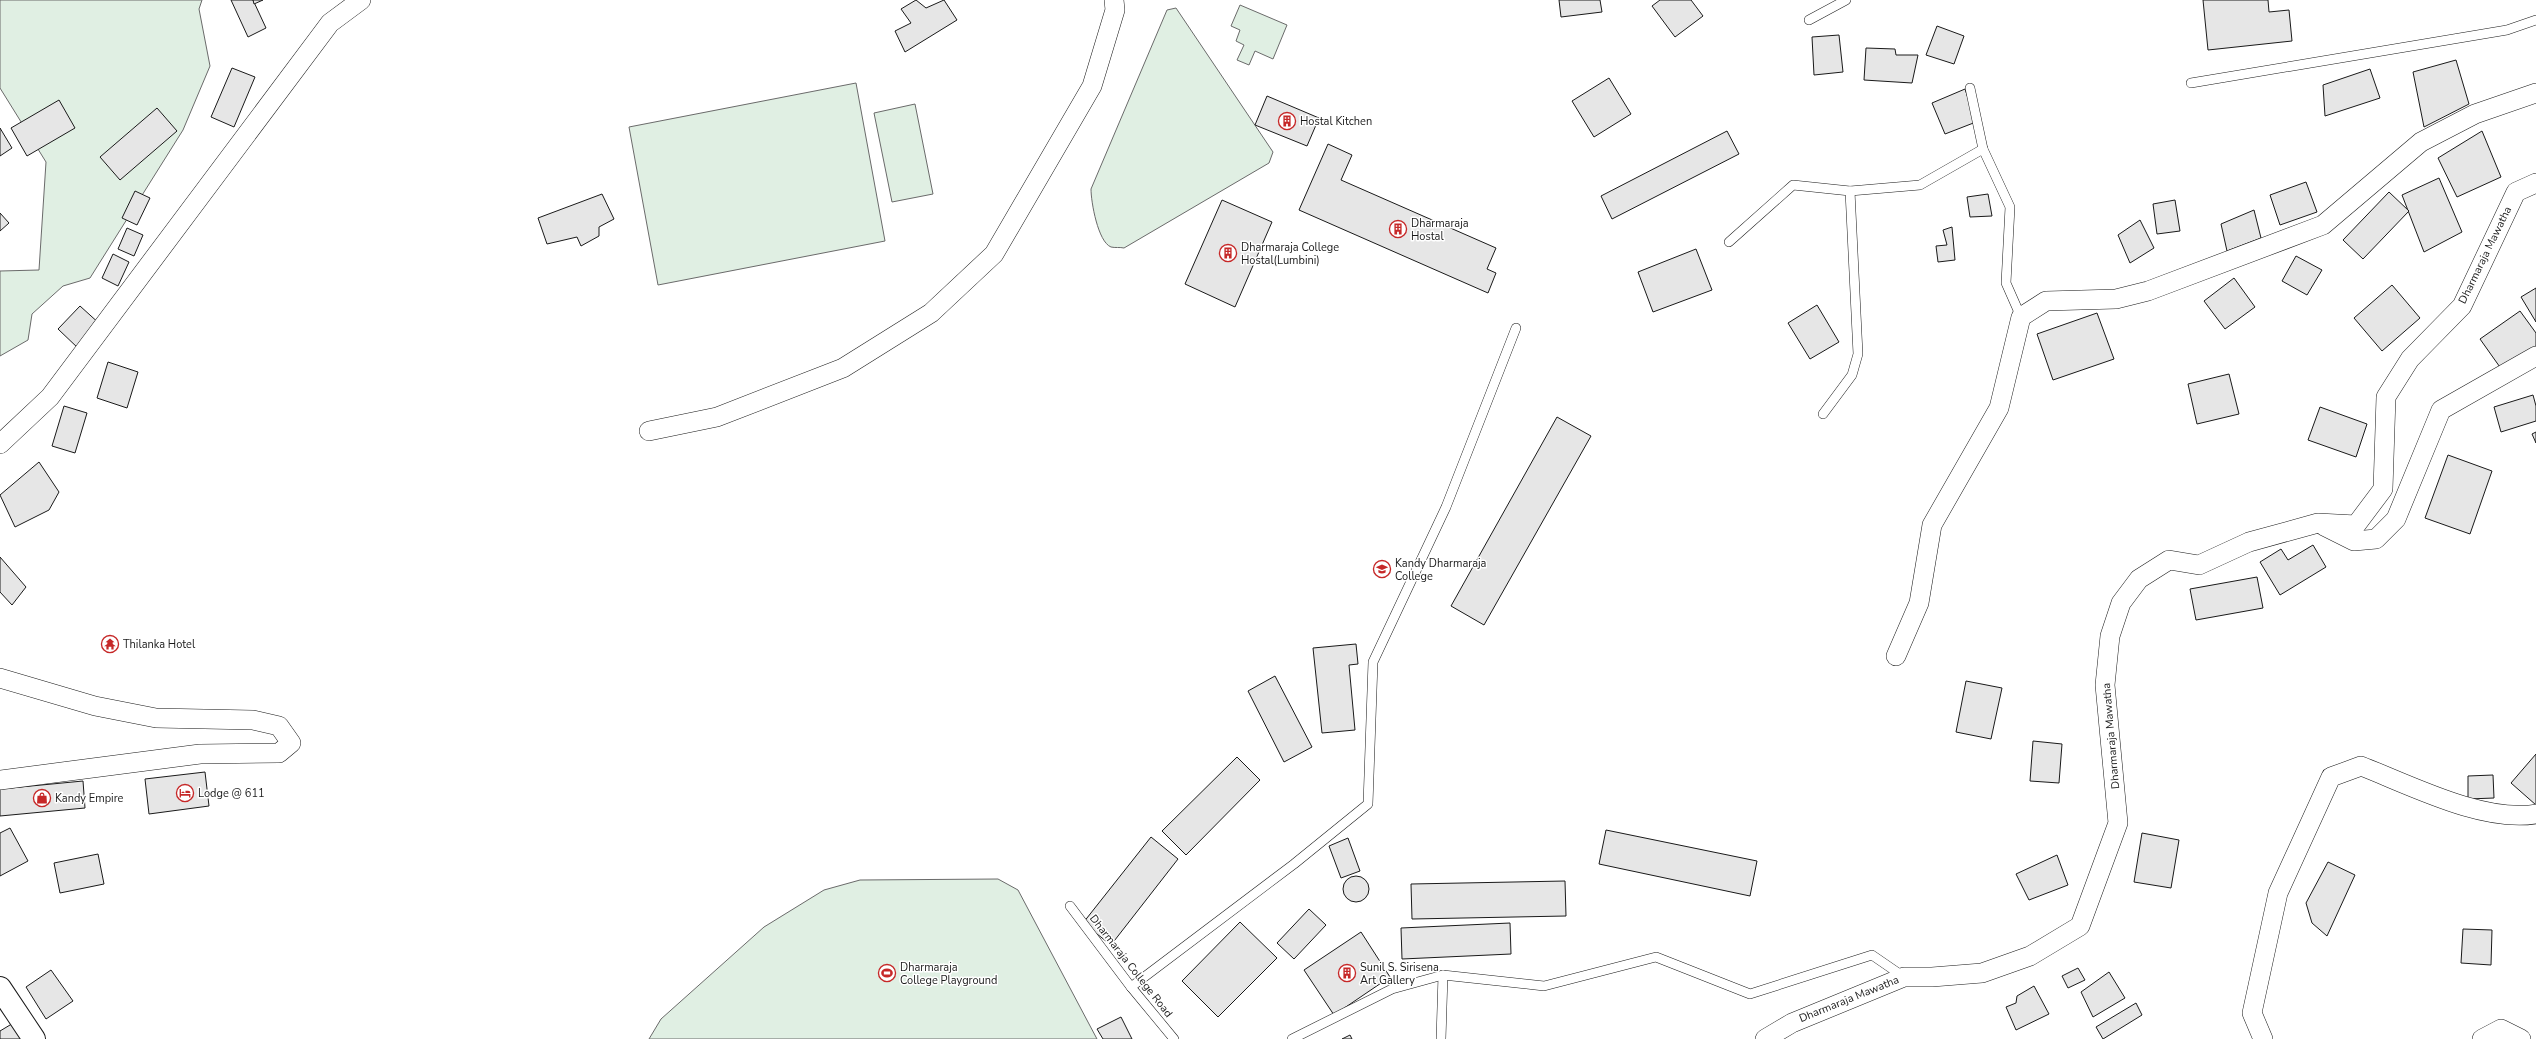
<svg xmlns="http://www.w3.org/2000/svg" width="2536" height="1039" viewBox="0 0 2536 1039" font-family="'Nunito Sans',sans-serif">
	<rect width="100%" height="100%" fill="#fff"/>
	<!-- green -->
	<g fill="#e0efe3" stroke="#6a6a6a">
		<polygon points="0,0 202,0 199,9 210,66 183,130 90,278 63,286 32,314 28,340 0,356 0,271 39,270 46,162 0,88"/>
		<polygon points="1240,5 1287,25 1273,59 1255,51 1249,65 1237,60 1244,45 1236,41 1240,30 1231,26"/>
		<path d="M1176,8l97,144 -4,11 -145,85c-4,-1 -9,0 -13,-1 -13,-5 -20,-45 -20,-58l76,-179z"/>
		<polygon points="856,83 885,241 658,285 629,127"/>
		<polygon points="915,104 933,194 892,202 874,113"/>
		<polygon points="998,879 1018,890 1097,1039 649,1039 661,1019 764,927 824,890 860,880"/>
	</g>
	<!-- building -->
	<g fill="#e6e6e6" stroke="#1a1a1a">
		<polygon points="231,0 253,0 266,28 248,37"/>
		<polygon points="253,0 263,0 254,4"/>
		<polygon points="916,0 926,8 944,0 957,20 905,52 895,31 911,23 901,9"/>
		<polygon points="1559,0 1600,0 1602,12 1561,17"/>
		<polygon points="1660,0 1691,0 1703,16 1675,37 1652,6"/>
		<polygon points="2203,0 2268,0 2269,12 2289,10 2292,41 2208,50"/>
		<polygon points="1937,26 1964,36 1954,64 1926,55"/>
		<polygon points="1839,35 1843,72 1814,75 1812,37"/>
		<polygon points="1866,48 1895,49 1896,55 1918,55 1912,83 1864,80"/>
		<polygon points="2456,60 2469,104 2424,127 2413,72"/>
		<polygon points="232,68 255,77 234,127 211,117"/>
		<polygon points="2370,69 2380,98 2325,116 2323,85"/>
		<polygon points="1609,78 1631,114 1594,137 1572,101"/>
		<polygon points="1965,89 1976,122 1945,134 1932,103"/>
		<polygon points="1267,96 1319,118 1307,146 1255,125"/>
		<polygon points="59,100 75,128 27,156 11,128"/>
		<polygon points="157,108 177,131 120,180 100,157"/>
		<polygon points="0,128 12,148 0,156"/>
		<polygon points="1727,131 1739,154 1612,219 1601,196"/>
		<polygon points="2482,131 2501,177 2457,197 2438,158"/>
		<polygon points="1328,144 1352,155 1341,180 1496,248 1487,269 1496,273 1488,293 1299,210"/>
		<polygon points="2439,178 2462,232 2424,252 2402,195"/>
		<polygon points="2306,182 2317,212 2280,225 2270,195"/>
		<polygon points="135,191 150,198 137,225 122,218"/>
		<polygon points="2389,192 2409,211 2363,259 2343,240"/>
		<polygon points="602,194 614,219 599,227 599,236 581,246 577,237 547,244 538,218"/>
		<polygon points="1988,194 1992,216 1970,217 1967,197"/>
		<polygon points="1222,200 1272,222 1235,307 1185,284"/>
		<polygon points="2175,200 2180,231 2157,234 2153,204"/>
		<polygon points="2254,210 2261,238 2227,251 2221,224"/>
		<polygon points="0,213 9,223 0,231"/>
		<polygon points="2140,220 2154,248 2130,263 2118,235"/>
		<polygon points="1952,227 1955,260 1938,262 1936,246 1947,245 1943,230"/>
		<polygon points="127,228 143,235 134,256 118,249"/>
		<polygon points="1696,249 1712,290 1653,312 1638,272"/>
		<polygon points="113,254 129,262 118,286 102,278"/>
		<polygon points="2296,256 2322,270 2307,295 2282,281"/>
		<polygon points="2234,278 2255,307 2225,329 2204,301"/>
		<polygon points="2392,285 2420,318 2382,351 2354,318"/>
		<polygon points="2536,288 2536,322 2521,297"/>
		<polygon points="1817,305 1839,342 1810,359 1788,323"/>
		<polygon points="80,306 101,325 79,349 58,329"/>
		<polygon points="2520,311 2536,333 2536,346 2502,370 2480,339"/>
		<polygon points="2097,313 2114,359 2053,380 2037,334"/>
		<polygon points="108,362 138,372 127,408 97,398"/>
		<polygon points="2229,374 2239,414 2197,424 2188,384"/>
		<polygon points="2533,395 2536,406 2536,421 2501,432 2494,407"/>
		<polygon points="64,406 87,413 75,453 52,446"/>
		<polygon points="2320,407 2367,424 2356,457 2308,440"/>
		<polygon points="1557,417 1591,436 1484,625 1451,606"/>
		<polygon points="2536,432 2536,443 2532,434"/>
		<polygon points="2448,455 2492,471 2470,534 2425,518"/>
		<polygon points="39,462 59,492 49,510 15,527 0,495"/>
		<polygon points="2313,545 2326,567 2280,595 2260,562 2281,549 2288,560"/>
		<polygon points="0,557 26,587 12,605 0,592"/>
		<polygon points="2257,577 2263,608 2196,620 2190,589"/>
		<polygon points="1356,644 1358,664 1349,665 1355,730 1322,733 1313,648"/>
		<polygon points="1275,676 1312,747 1284,762 1248,691"/>
		<polygon points="1966,681 2002,688 1991,739 1956,732"/>
		<polygon points="2033,741 2062,744 2059,783 2030,781"/>
		<polygon points="2536,754 2536,805 2511,783"/>
		<polygon points="1237,757 1260,780 1186,855 1162,831"/>
		<polygon points="205,772 209,806 149,814 145,779"/>
		<polygon points="2493,775 2494,798 2468,799 2468,776"/>
		<polygon points="83,781 85,808 0,816 0,789"/>
		<polygon points="10,828 28,861 0,876 0,833"/>
		<polygon points="1606,830 1757,861 1750,896 1599,864"/>
		<polygon points="2142,833 2179,840 2171,888 2134,882"/>
		<polygon points="1151,837 1178,859 1111,945 1083,923"/>
		<polygon points="1348,838 1360,871 1341,878 1329,846"/>
		<polygon points="98,854 104,884 60,893 54,863"/>
		<polygon points="2057,855 2068,885 2029,900 2016,874"/>
		<polygon points="2328,862 2355,875 2327,936 2312,923 2306,903"/>
		<circle cx="1356" cy="889" r="13"/>
		<polygon points="1565,881 1566,916 1412,919 1411,884"/>
		<polygon points="1309,909 1326,925 1294,959 1277,943"/>
		<polygon points="1240,922 1277,958 1218,1017 1182,981"/>
		<polygon points="1510,923 1511,954 1402,959 1401,928"/>
		<polygon points="2463,929 2492,930 2491,965 2461,963"/>
		<polygon points="1361,932 1390,977 1334,1015 1304,970"/>
		<polygon points="2078,968 2085,980 2068,988 2062,976"/>
		<polygon points="51,970 73,1001 46,1019 26,987"/>
		<polygon points="2109,972 2125,998 2093,1017 2081,992"/>
		<polygon points="2034,986 2049,1014 2016,1030 2006,1007 2016,1003 2017,996"/>
		<polygon points="2136,1003 2142,1015 2103,1039 2096,1027"/>
		<polygon points="1121,1017 1132,1039 1103,1039 1097,1029"/>
		<polygon points="15,1022 24,1039 0,1039 0,1031"/>
		<polygon points="1350,1035 1352,1039 1342,1039"/>
	</g>
	<g fill="none" stroke-linecap="round" stroke-linejoin="round">
		<!-- lane casing -->
		<g stroke="#1a1a1a" stroke-width="10">
			<g id="lane">
				<polyline points="1809,20 1846,0"/>
				<polyline points="2191,83 2507,30 2536,20"/>
				<polyline points="1970,88 1983,149 2010,207 2006,283 2021,317"/>
				<polyline points="1729,242 1793,185 1850,191 1920,185 1983,149"/>
				<polyline points="1823,414 1852,375 1858,354 1850,191"/>
				<polyline points="1070,906 1131,987 1174,1039"/>
				<polyline points="1131,987 1294,864 1368,804 1373,662 1446,507 1516,328"/>
				<polyline points="1292,1039 1392,989 1443,975 1544,986 1656,957 1750,994 1872,955 1904,977"/>
				<polyline points="1441,1039 1443,975"/>
			</g>
		</g>
		<!-- street casing -->
		<g stroke="#1a1a1a" stroke-width="20">
			<g id="street">
				<polyline points="649,431 717,417 843,368 931,313 994,254 1092,86 1115,10 1114,0"/>
				<polyline points="0,444 50,397 330,23 361,0"/>
				<polyline points="2324,526 2354,541 2376,539 2396,519 2441,410 2536,356"/>
				<polyline points="1896,656 1919,603 1932,525 1999,408 2021,317 2046,301 2116,299 2148,291 2323,225 2421,142 2475,114 2536,93"/>
				<polyline points="0,678 95,706 156,718 253,720 279,726 291,743 279,753 200,754 0,780"/>
				<polyline points="1765,1039 1792,1023 1904,977 1932,977 1982,973 2030,956 2080,926 2118,823 2105,685 2110,636 2121,603 2139,579 2169,560 2199,565 2249,542 2318,523 2356,525 2383,489 2386,397 2410,359 2462,306 2516,192 2536,183"/>
				<path d="M2263,1039l-11,-26 26,-120 53,-116 30,-11c49,19 122,57 175,48"/>
				<polyline points="2482,1039 2501,1029 2521,1039"/>
			</g>
		</g>
		<!-- highway casing -->
		<g stroke="#1a1a1a" stroke-width="24">
			<polyline id="highway" points="0,988 34,1039"/>
		</g>
		<!-- lane -->
		<use href="#lane" stroke="#fff" stroke-width="9"/>
		<!-- street -->
		<use href="#street" stroke="#fff" stroke-width="19"/>
		<!-- highway -->
		<use href="#highway" stroke="#fff" stroke-width="22"/>
	</g>
	<!-- icons -->
	<defs>
		<g id="building-ring" transform="scale(0.9)"><circle r="9.5" fill="#fff" stroke="#c62828" stroke-width="1.5"/><path d="M-4-6H4V6H1V3H-1V6H-4ZM-2.5-4.3h1.7v1.8h-1.7ZM.8-4.3h1.7v1.8H.8ZM-2.5-1h1.7V.8h-1.7ZM.8-1h1.7V.8H.8Z" fill="#c62828"/></g>
		<g id="school-ring" transform="scale(0.9)"><circle r="9.5" fill="#fff" stroke="#c62828" stroke-width="1.5"/><path d="M0-5L7-2L0 1L-7-2ZM-4 1L0 2.5L4 1V4Q0 6-4 4Z" fill="#c62828"/></g>
		<g id="temple-ring" transform="scale(0.9)"><circle r="9.5" fill="#fff" stroke="#c62828" stroke-width="1.5"/><path d="M0-6L5-2H3V0L6.5 2.5H4V6H1.5V3h-3V6H-4V2.5H-6.5L-3 0V-2H-5Z" fill="#c62828"/></g>
		<g id="hotel-ring" transform="scale(0.9)"><circle r="9.5" fill="#fff" stroke="#c62828" stroke-width="1.5"/><path d="M-6-4.5h1.5V1H6V5H4.5V3h-9V5H-6ZM-4 0a1.8 1.8 0 1 1 3.6 0ZM.5 0V-2.5h3Q6-2.5 6 0Z" fill="#c62828"/></g>
		<g id="shop-ring" transform="scale(0.9)"><circle r="9.5" fill="#fff" stroke="#c62828" stroke-width="1.5"/><path d="M-5-2.5h2.3a2.7 3.5 0 0 1 5.4 0H5L5.5 6h-11ZM-1.5-2.5h3a1.5 2.3 0 0 0-3 0Z" fill="#c62828"/></g>
		<g id="stadium-ring" transform="scale(0.9)"><circle r="9.5" fill="#fff" stroke="#c62828" stroke-width="1.5"/><path d="M0-5a6.5 5 0 1 0 0 10a6.5 5 0 1 0 0-10ZM-3.5-1.8h7v3.6h-7Z" fill="#c62828"/></g>
	</defs>
	<g fill-rule="evenodd">
		<use href="#building-ring" x="1287" y="121"/>
		<use href="#building-ring" x="1398" y="229"/>
		<use href="#building-ring" x="1228" y="253"/>
		<use href="#school-ring" x="1382" y="569"/>
		<use href="#temple-ring" x="110" y="644"/>
		<use href="#hotel-ring" x="185" y="793"/>
		<use href="#shop-ring" x="42" y="798"/>
		<use href="#stadium-ring" x="887" y="973"/>
		<use href="#building-ring" x="1347" y="973"/>
	</g>
	<g text-anchor="middle" dominant-baseline="central" stroke-width="3" stroke-linejoin="round" paint-order="stroke">
		<!-- poi labels -->
		<g font-size="11" fill="#1a1a1a" stroke="#fff" text-anchor="start">
			<text x="1300" y="121">Hostal Kitchen</text>
			<text x="1411" y="223">Dharmaraja<tspan x="1411" dy="13">Hostal</tspan></text>
			<text x="1241" y="247">Dharmaraja College<tspan x="1241" dy="13">Hostal(Lumbini)</tspan></text>
			<text x="1395" y="563">Kandy Dharmaraja<tspan x="1395" dy="13">College</tspan></text>
			<text x="123" y="644">Thilanka Hotel</text>
			<text x="198" y="793">Lodge @ 611</text>
			<text x="55" y="798">Kandy Empire</text>
			<text x="900" y="967">Dharmaraja<tspan x="900" dy="13">College Playground</tspan></text>
			<text x="1360" y="967">Sunil S. Sirisena<tspan x="1360" dy="13">Art Gallery</tspan></text>
		</g>
		<!-- street labels -->
		<g font-size="11" fill="#1a1a1a" stroke="#fff">
			<text transform="translate(2485 255) rotate(-64)">Dharmaraja Mawatha</text>
			<text transform="translate(2111 736) rotate(-95)">Dharmaraja Mawatha</text>
			<text transform="translate(1131 966) rotate(52)">Dharmaraja College Road</text>
			<text transform="translate(1849 999) rotate(-22)">Dharmaraja Mawatha</text>
		</g>
	</g>
</svg>
